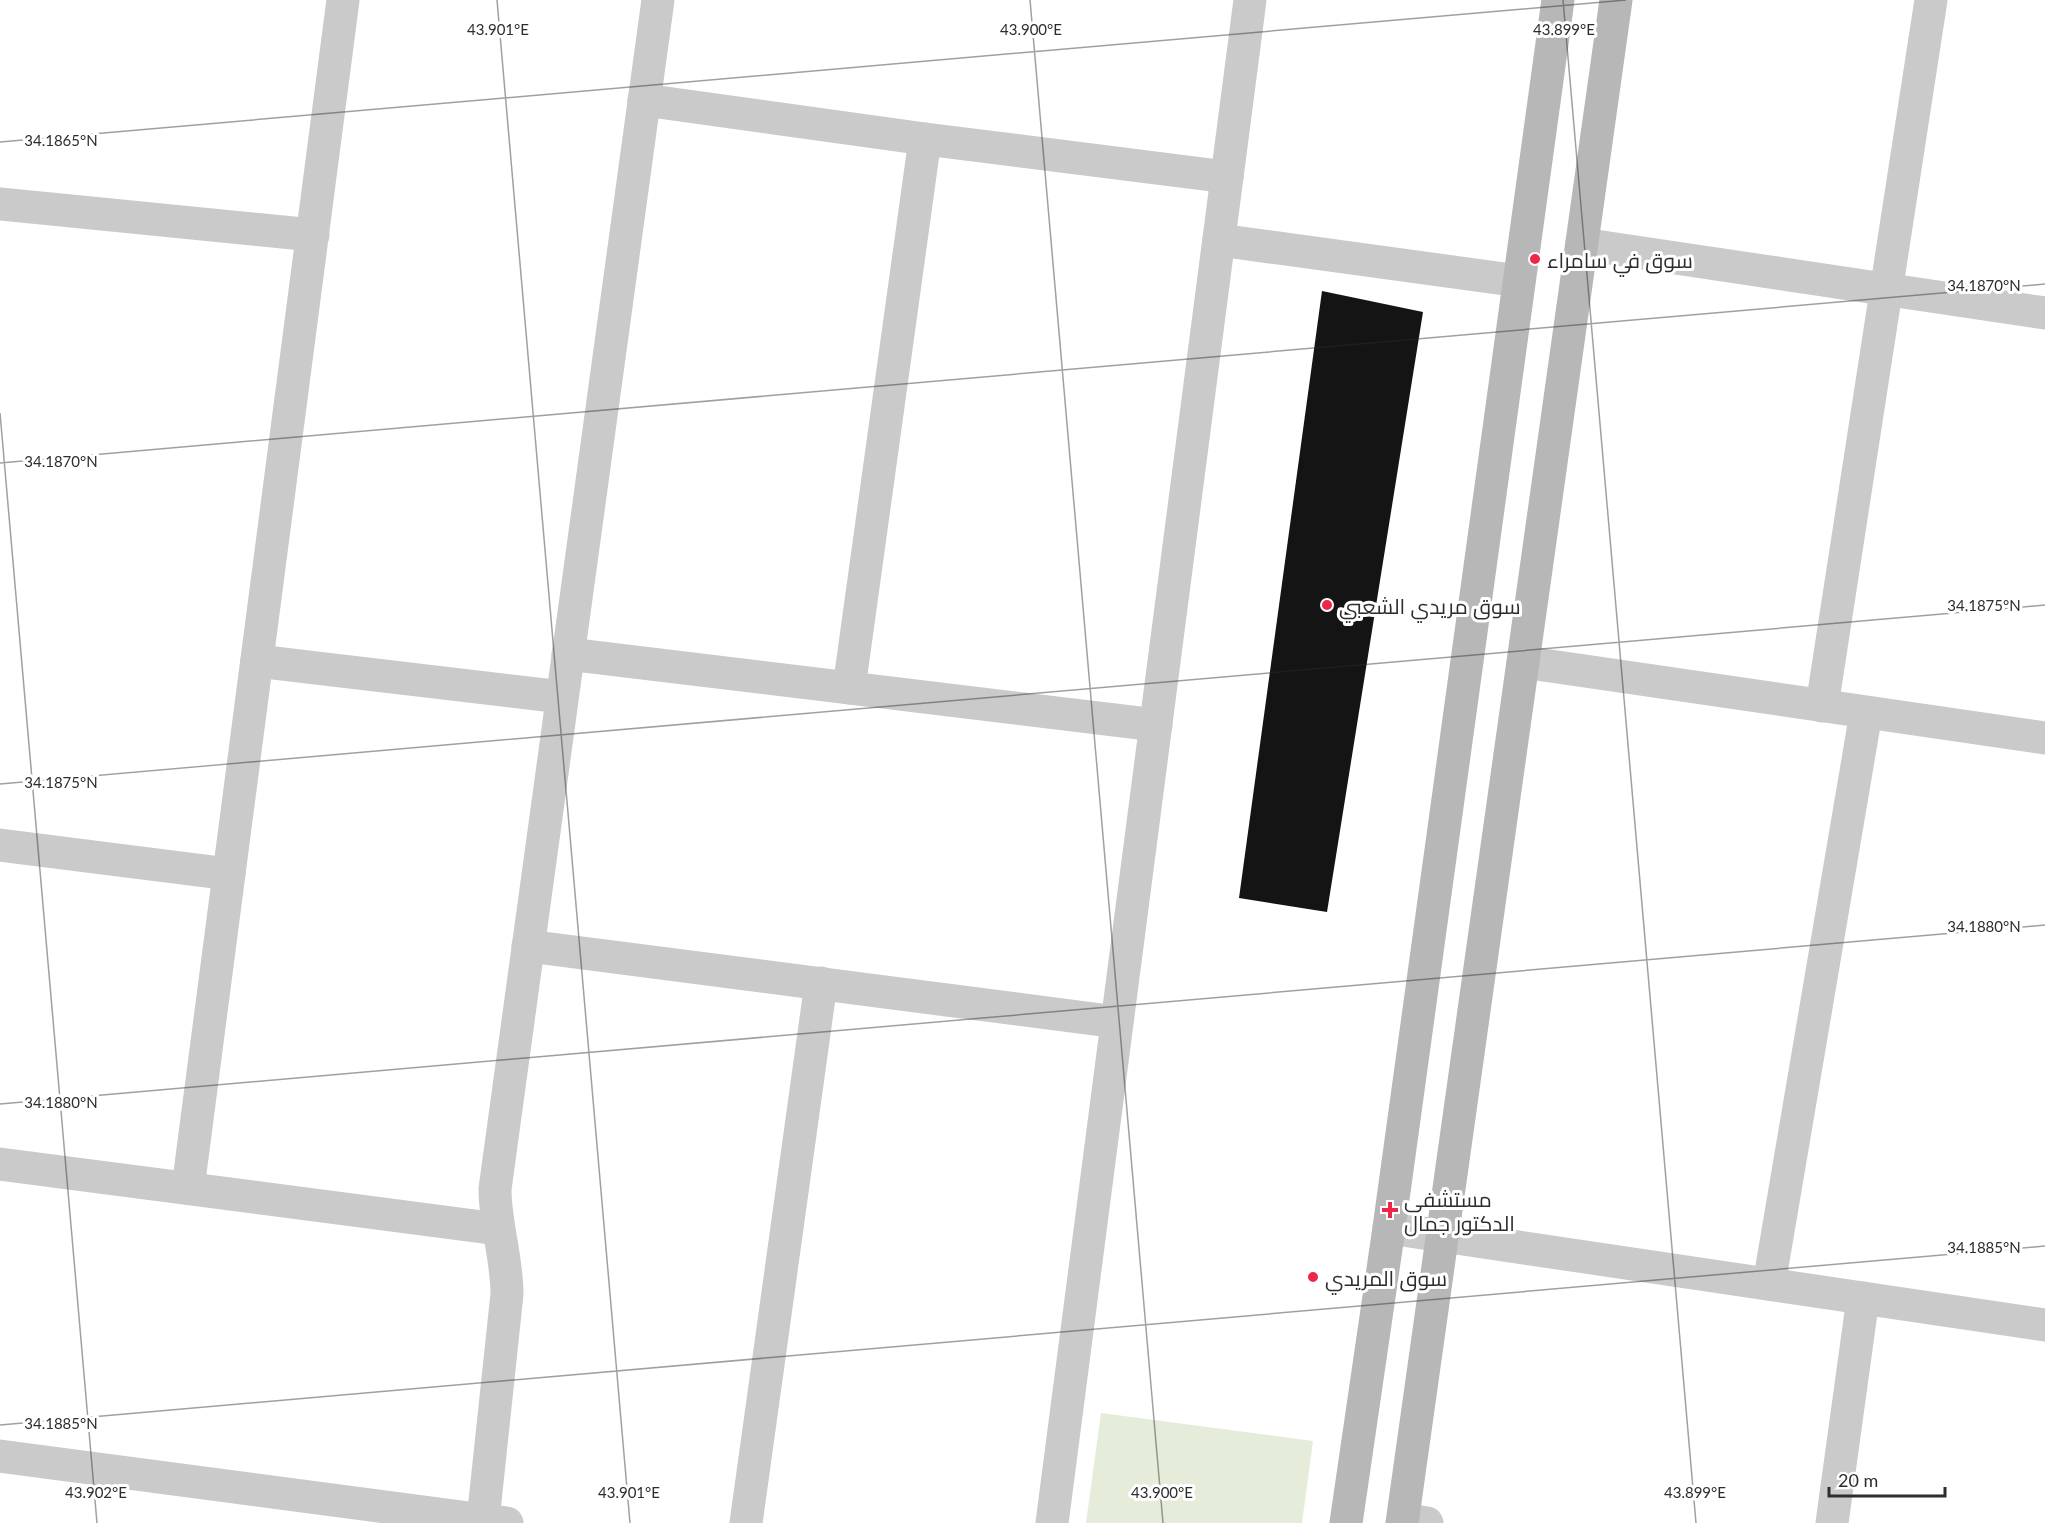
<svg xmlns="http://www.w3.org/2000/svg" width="2045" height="1523" viewBox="0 0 2045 1523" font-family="Lato,Cairo,sans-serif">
	<rect width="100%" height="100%" fill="#fff"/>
	<!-- green -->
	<polygon fill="#e5ecda" points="1101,1413 1313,1441 1302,1523 1086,1523"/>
	<!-- building -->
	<polygon fill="#141414" points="1322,291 1423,312 1327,912 1239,898"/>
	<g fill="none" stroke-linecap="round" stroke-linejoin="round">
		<!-- minor -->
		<g stroke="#cacaca" stroke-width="33">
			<polyline points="644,100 925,139 1227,177"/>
			<polyline points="0,204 313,235"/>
			<polyline points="1219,240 1519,281"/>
			<polyline points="1582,244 2045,313"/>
			<polyline points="568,654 1156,725"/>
			<polyline points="257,661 562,697"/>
			<polyline points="1523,662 2045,738"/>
			<polyline points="849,688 925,139"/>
			<polyline points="1822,706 1931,0"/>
			<polyline points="0,845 229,874"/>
			<polyline points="528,946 1117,1022"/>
			<polyline points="0,1164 498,1229"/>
			<polyline points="188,1188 343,0"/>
			<polyline points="1389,1228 2045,1325"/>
			<polyline points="1769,1284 1866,713"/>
			<polyline points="0,1456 507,1523"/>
			<polyline points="1403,1519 1427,1523"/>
			<path d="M483,1520l24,-226c0,-36 -12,-70 -12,-105l163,-1189"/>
			<polyline points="746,1523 821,983"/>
			<polyline points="1052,1523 1250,0"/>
			<polyline points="1832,1523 1863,1298"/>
		</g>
		<!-- secondary -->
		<g stroke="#b7b7b7" stroke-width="33">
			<polyline points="1346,1523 1389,1228 1558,0"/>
			<polyline points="1402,1523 1616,0"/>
		</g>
	</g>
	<!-- ticks -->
	<path fill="none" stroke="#2d2d2d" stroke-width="1.5" stroke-opacity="0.45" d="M497,0l133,1523M1030,0l133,1523M1563,0l133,1523M0,142l1626,-142M0,413l97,1110M0,463l2045,-179M0,784l2045,-179M0,1104l2045,-179M0,1425l2045,-179"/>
	<!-- markers -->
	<g fill="#ec2747" stroke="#fff" stroke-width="2">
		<circle cx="1535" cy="259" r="6"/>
		<circle cx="1327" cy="605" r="6"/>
		<path d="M1387 1201h6v6h6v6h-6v6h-6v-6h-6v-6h6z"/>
		<circle cx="1313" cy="1277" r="6"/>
	</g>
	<g text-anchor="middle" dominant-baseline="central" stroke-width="6" stroke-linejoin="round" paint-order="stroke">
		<!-- poi labels -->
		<g font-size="21" fill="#2d2d2d" stroke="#fff" text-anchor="start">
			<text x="1547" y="259">سوق في سامراء</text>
			<text x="1339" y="605">سوق مريدي الشعبي</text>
			<text x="1404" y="1198">مستشفى<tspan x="1404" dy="24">الدكتور جمال</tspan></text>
			<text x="1325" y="1277">سوق المريدي</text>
		</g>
	</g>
	<g font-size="15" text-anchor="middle" fill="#2d2d2d" stroke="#fff" stroke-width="6" stroke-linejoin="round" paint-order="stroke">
		<text x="498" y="35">43.901°E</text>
		<text x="1031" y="35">43.900°E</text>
		<text x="1564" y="35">43.899°E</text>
		<text x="61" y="146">34.1865°N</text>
		<text x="1984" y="291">34.1870°N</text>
		<text x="61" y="467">34.1870°N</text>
		<text x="1984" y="611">34.1875°N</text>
		<text x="61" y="788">34.1875°N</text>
		<text x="1984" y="932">34.1880°N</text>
		<text x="61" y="1108">34.1880°N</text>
		<text x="1984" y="1253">34.1885°N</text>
		<text x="61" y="1429">34.1885°N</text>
		<text x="96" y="1498">43.902°E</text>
		<text x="629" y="1498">43.901°E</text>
		<text x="1162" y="1498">43.900°E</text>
		<text x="1695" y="1498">43.899°E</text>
	</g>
	<!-- scale -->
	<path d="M1829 1487v9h116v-9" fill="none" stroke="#2d2d2d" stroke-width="3"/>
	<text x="1838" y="1487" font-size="18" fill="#2d2d2d" stroke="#ffffff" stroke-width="4.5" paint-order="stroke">20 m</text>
</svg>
